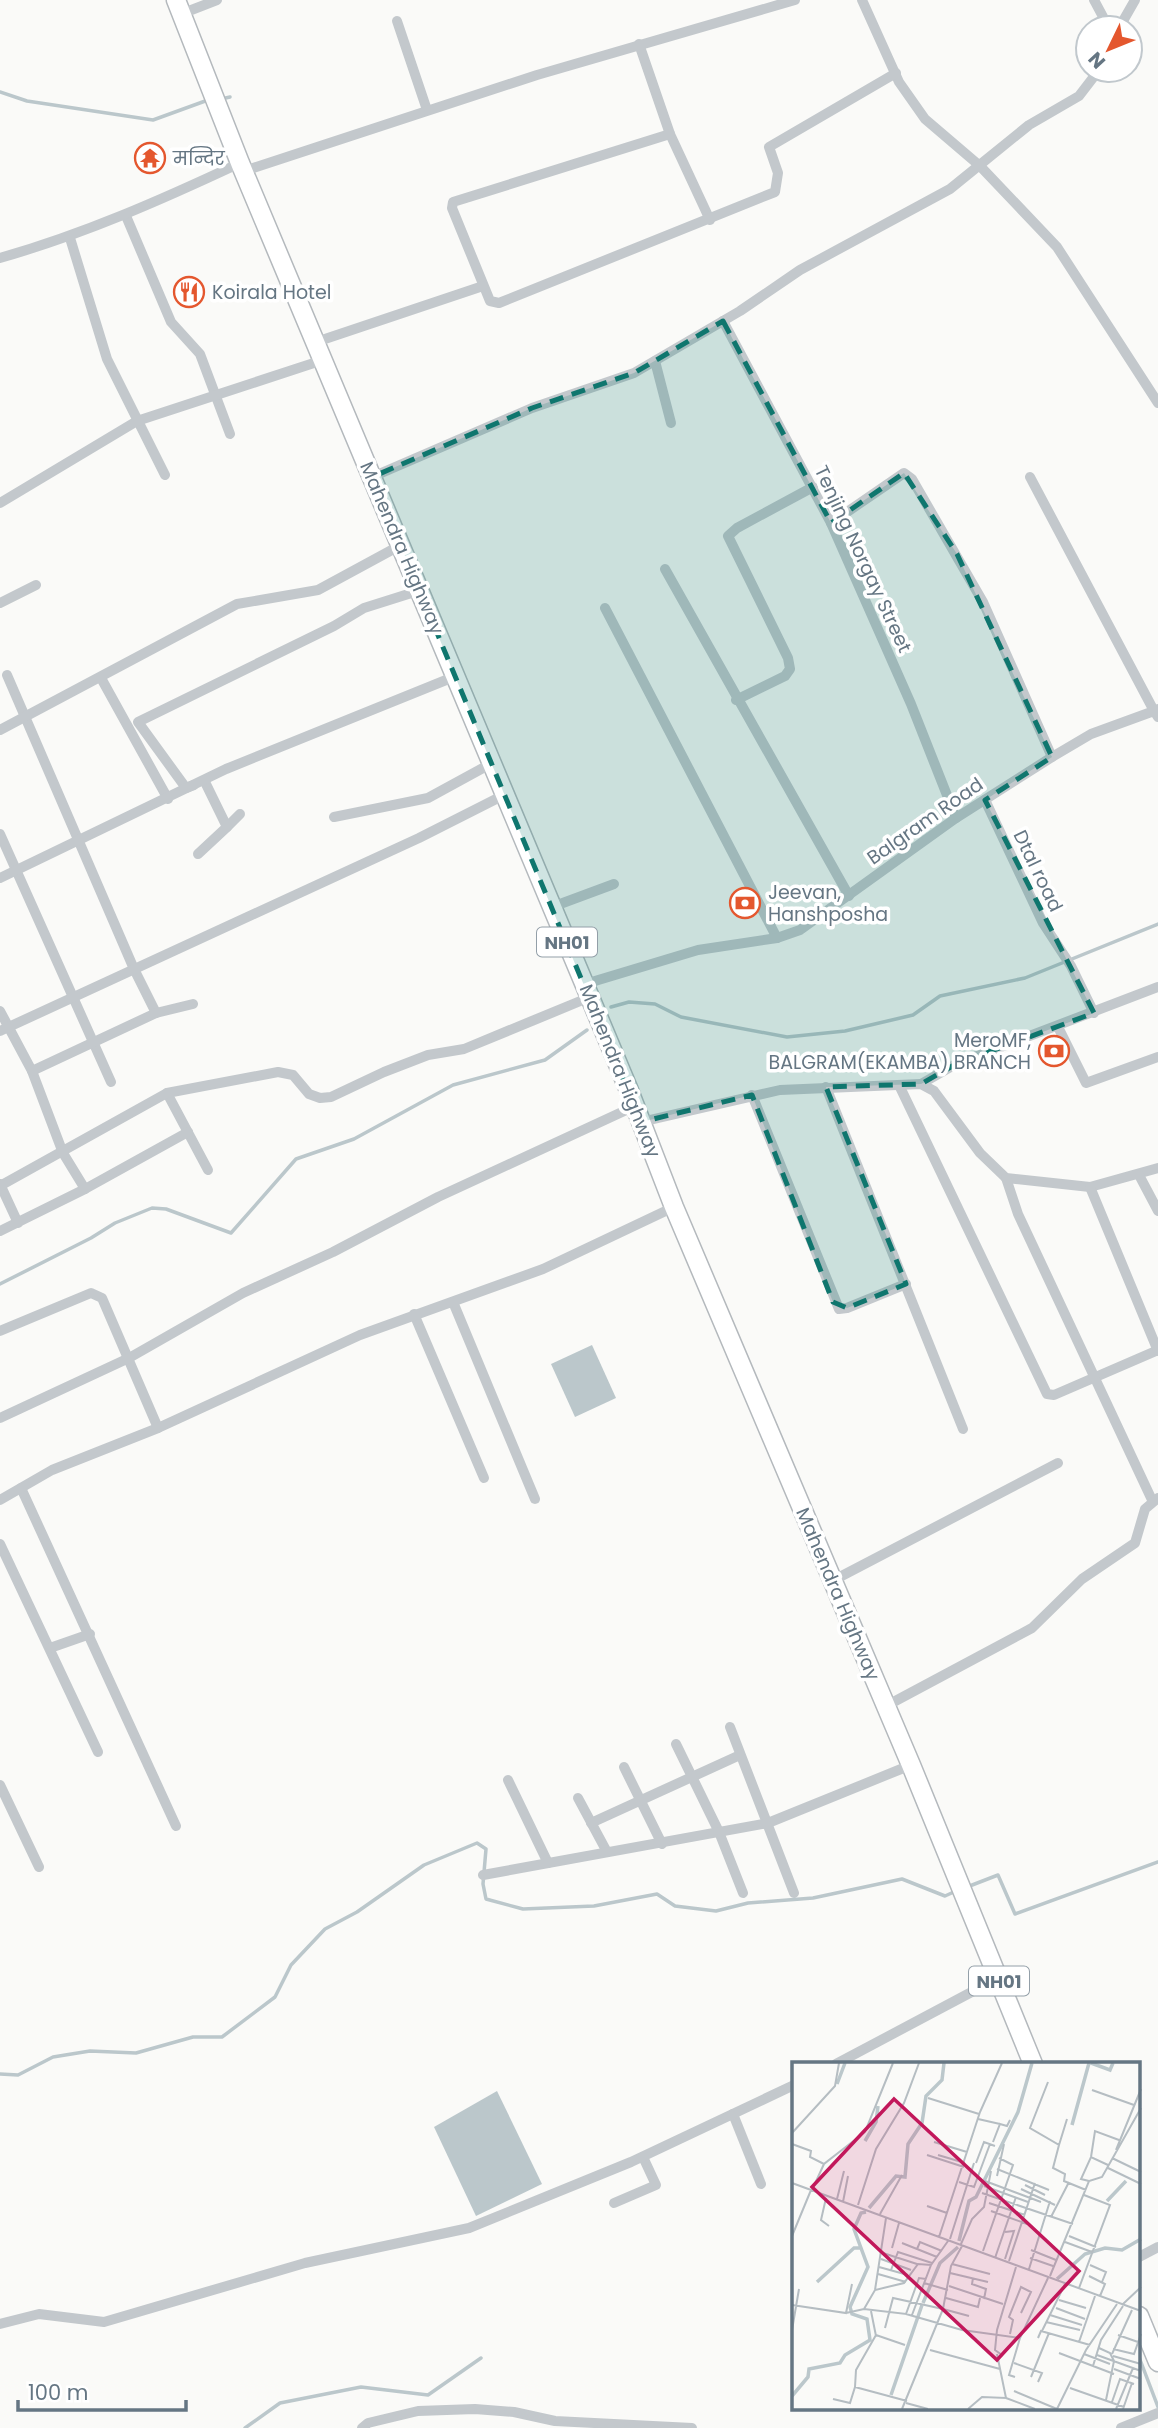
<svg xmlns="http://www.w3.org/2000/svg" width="1158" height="2428" viewBox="0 0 1158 2428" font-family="Poppins,'Noto Sans Devanagari',sans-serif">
	<rect width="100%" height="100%" fill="#fafaf8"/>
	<!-- water -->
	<g fill="#bbc7cb">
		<polygon points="592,1345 616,1398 575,1417 551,1364"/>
		<polygon points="497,2091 542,2184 476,2216 434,2127"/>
	</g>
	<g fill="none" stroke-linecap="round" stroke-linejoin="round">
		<!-- stream -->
		<g stroke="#bbc7cb" stroke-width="3.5">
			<polyline points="0,92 27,101 153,120 208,100"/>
			<polyline points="221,99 230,97"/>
			<polyline points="611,1007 629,1002 655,1004 681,1017 787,1037 845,1031 913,1015 940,996 1025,978 1158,924"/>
			<polyline points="0,1284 91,1238 115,1223 152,1208 166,1209 231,1233 296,1159 354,1139 453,1085 545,1060 587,1030"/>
			<polyline points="967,1887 998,1875 1015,1914 1158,1862"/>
			<polyline points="0,2074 18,2075 53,2057 90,2051 136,2053 193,2037 222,2037 275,1997 291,1965 325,1929 357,1912 424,1865 477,1843 486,1849 483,1884 486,1899 523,1909 594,1906 657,1894 675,1906 716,1911 748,1903 813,1898 902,1879 945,1896 956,1891"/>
			<polyline points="1139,2357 1158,2407"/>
			<polyline points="245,2428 280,2403 361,2387 428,2395 481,2358"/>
		</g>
		<!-- highway casing -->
		<g stroke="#b4b9bd" stroke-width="21">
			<g id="highway">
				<polyline points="176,0 240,163 628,1088 674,1207 911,1765 1033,2064"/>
				<polyline points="1139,2316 1158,2362"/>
			</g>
		</g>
		<!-- street -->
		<g stroke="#c3c8cc" stroke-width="10">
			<polyline points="862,0 899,82 925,119 980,166 1057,247 1158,403"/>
			<polyline points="1094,0 1109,28"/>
			<polyline points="181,14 217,0"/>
			<polyline points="397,21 427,110"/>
			<polyline points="1119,28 1135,0"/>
			<polyline points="639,44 670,134 710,220"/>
			<polyline points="670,134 453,202 452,208 490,301 499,303 775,192 778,173 769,147 896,73"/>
			<polyline points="244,171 537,75 795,0"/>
			<polyline points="126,216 171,322 200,354 230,434"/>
			<polyline points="70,238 107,359 165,475"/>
			<path d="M0,258c84,-24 161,-58 240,-95"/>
			<polyline points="723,321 831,523 911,704 956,818"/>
			<polyline points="316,342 483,286"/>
			<polyline points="655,361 671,423"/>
			<polyline points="372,477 532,408 634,373 740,311 800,270 950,189 1029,125 1079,96 1099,70"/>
			<polyline points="1030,477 1154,711 1158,709"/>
			<polyline points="0,503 137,421 323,360"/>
			<polyline points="831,523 904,473 912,479 983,602 1052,757"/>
			<polyline points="665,569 849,896"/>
			<polyline points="0,603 36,585"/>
			<polyline points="605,608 777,938"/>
			<polyline points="7,675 134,969 156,1013"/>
			<polyline points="101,678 168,799"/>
			<polyline points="736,700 785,676 790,669 788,658 728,536 737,528 813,487"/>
			<polyline points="0,730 237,604 318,590 401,545"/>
			<polyline points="194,785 186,788 138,722 334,626 364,608 421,590"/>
			<polyline points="985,800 1043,923 1071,966 1094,1013"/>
			<polyline points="334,817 428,798 492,763"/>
			<polyline points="227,827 240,814"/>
			<polyline points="0,834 111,1082"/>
			<polyline points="198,854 227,827 205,782"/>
			<polyline points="0,878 226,769 456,676"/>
			<polyline points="552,907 614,884"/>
			<polyline points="585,984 698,950 777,938 800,930 956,818 1052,757 1091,734 1154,711 1158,717"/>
			<polyline points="0,1011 32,1071 63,1153 85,1189"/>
			<polyline points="1058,1027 1086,1083 1158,1057"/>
			<polyline points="0,1031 419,838 504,795"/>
			<polyline points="32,1071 156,1013 193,1004"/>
			<polyline points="921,1084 956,1064 1158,987"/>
			<polyline points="899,1085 1047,1394 1054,1395 1158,1350"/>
			<polyline points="826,1087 963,1429"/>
			<polyline points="167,1093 208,1170"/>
			<polyline points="752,1095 839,1309 847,1308 906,1284"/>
			<polyline points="641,1122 780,1090 921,1084 934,1091 980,1153 1006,1178 1090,1187 1158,1168"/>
			<polyline points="1139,1175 1158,1211"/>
			<polyline points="1006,1178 1018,1214 1152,1500"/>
			<polyline points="0,1184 18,1223"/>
			<polyline points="0,1186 167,1093 278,1072 293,1075 309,1094 320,1098 331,1097 384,1072 428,1055 464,1049 590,997"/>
			<polyline points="1090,1187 1158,1351"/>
			<polyline points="0,1231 85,1189 188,1132"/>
			<polyline points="453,1302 535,1499"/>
			<polyline points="414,1314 484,1478"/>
			<polyline points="0,1331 91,1293 102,1298 158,1428"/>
			<polyline points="0,1418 129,1358 243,1293 333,1252 438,1197 635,1106"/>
			<polyline points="21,1488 176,1826"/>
			<polyline points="0,1500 52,1470 158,1428 360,1335 543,1269 674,1207"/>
			<polyline points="0,1544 98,1752"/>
			<polyline points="832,1581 1058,1463"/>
			<polyline points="50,1648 90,1634"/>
			<polyline points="886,1706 1032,1628 1082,1579 1135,1543 1145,1509 1158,1498"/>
			<polyline points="730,1727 794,1893"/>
			<polyline points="676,1744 719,1832 743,1893"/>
			<polyline points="624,1767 662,1844"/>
			<polyline points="508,1780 548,1863"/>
			<polyline points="0,1785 39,1867"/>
			<polyline points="578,1798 607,1852"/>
			<polyline points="591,1823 740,1755"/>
			<polyline points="483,1875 768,1823 911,1765"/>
			<polyline points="836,2064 998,1978"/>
			<polyline points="733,2114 761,2184"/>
			<polyline points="614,2203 656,2185 643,2157"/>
			<polyline points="1139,2257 1158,2247"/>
			<polyline points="0,2324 39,2314 104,2322 305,2263 469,2228 631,2162 794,2085"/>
			<polyline points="362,2428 368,2423 418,2411 475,2409 514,2412 555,2421 692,2428"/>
			<polyline points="1121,2428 1158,2413"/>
		</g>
		<!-- highway -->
		<use href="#highway" stroke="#fff" stroke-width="18"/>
	</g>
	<!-- marked area -->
	<path fill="#0f766e" fill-opacity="0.2" stroke="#0f766e" stroke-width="5" stroke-dasharray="14 9" stroke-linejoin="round" d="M723,321l108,202 73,-50 53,81 95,203 -67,43 109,213 -138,51 -35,20 -95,3 80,197 -59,24 -14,-6 -81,-207 -111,27 -269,-645 160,-69 102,-35z"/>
	<!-- icons -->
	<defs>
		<g id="temple-ring" transform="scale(1.575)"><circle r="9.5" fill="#fff" stroke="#e4572e" stroke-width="1.5"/><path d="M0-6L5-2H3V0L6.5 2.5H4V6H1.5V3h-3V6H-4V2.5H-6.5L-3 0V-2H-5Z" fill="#e4572e"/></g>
		<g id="restaurant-ring" transform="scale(1.575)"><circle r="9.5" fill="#fff" stroke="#e4572e" stroke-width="1.5"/><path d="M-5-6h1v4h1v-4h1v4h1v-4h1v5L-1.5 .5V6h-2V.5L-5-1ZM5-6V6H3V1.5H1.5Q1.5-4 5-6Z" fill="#e4572e"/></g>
		<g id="bank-ring" transform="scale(1.575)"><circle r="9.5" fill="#fff" stroke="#e4572e" stroke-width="1.5"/><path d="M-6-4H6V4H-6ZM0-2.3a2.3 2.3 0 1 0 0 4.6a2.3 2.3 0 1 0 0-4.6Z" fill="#e4572e"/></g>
	</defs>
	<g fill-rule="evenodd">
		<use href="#temple-ring" x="150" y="158"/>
		<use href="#restaurant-ring" x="189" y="292"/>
		<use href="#bank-ring" x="745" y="903"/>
		<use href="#bank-ring" x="1054" y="1051"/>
	</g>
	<g text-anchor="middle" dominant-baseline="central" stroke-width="7" stroke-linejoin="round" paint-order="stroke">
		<!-- shield labels -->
		<g fill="#fff" stroke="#939fa8" stroke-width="2">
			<rect x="537" y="927.5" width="60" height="29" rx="5"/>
			<rect x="969" y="1966.5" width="60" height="29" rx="5"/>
		</g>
		<g font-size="18" font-weight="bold" fill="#657683">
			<text x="567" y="942">NH01</text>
			<text x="999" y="1981">NH01</text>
		</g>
		<!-- poi labels -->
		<g font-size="19" fill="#657683" stroke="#fff" text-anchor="start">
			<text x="173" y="158">मन्दिर</text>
			<text x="212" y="292">Koirala Hotel</text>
			<text x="768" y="892">Jeevan,<tspan x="768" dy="22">Hanshposha</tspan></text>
			<text x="1031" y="1040" text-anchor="end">MeroMF,<tspan x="1031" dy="22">BALGRAM(EKAMBA) BRANCH</tspan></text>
		</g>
		<!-- street labels -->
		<g font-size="19" fill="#657683" stroke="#fff">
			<text transform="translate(402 548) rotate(67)">Mahendra Highway</text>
			<text transform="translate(863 559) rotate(65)">Tenjing Norgay Street</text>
			<text transform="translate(925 821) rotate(-35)">Balgram Road</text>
			<text transform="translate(1038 871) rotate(64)">Dtal road</text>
			<text transform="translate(620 1071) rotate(68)">Mahendra Highway</text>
			<text transform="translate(838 1594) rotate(67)">Mahendra Highway</text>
		</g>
	</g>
	<!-- overview -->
	<g transform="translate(792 2062)">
		<rect width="348" height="348" fill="#fafaf8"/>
		<path fill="none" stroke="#bbc7cb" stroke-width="3.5" d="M299,1l19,7 3,-7M45,22l8,-21M280,63l17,-62M73,79l11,-19 2,-16M315,139l19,-20M77,146l27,-32 9,1 3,-33 14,-21 4,-27 16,-16 2,-17M167,179l10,-40 7,-4 42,-85 14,-49M265,217l28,-25 20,-6 17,2 19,-11M25,220l37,-34h7M131,241l17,-40 18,-16M99,333l31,-90M0,334l16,-19 1,-8 31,-6 5,-8 25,-15 -3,-21 -15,-5 -2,-7 18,-40 -14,-38 7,-16 5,-1"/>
		<path fill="none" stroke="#b5bdc2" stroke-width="2" d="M256,20l-18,46 29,17 -6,23 12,6 -1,7 22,9M300,28l42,15M136,36l51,16M186,57l22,5M0,71l43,-47 4,-23M142,80l33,10M201,80l7,-18 7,2 3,-6M0,82l19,7 -1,6 14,7M267,83l8,-26M324,88l25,-61M135,93l37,12M146,93l27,8M299,95l4,-26 24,9M320,96l29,14M184,101l8,-21 11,4M316,106l33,16M205,107l52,21M205,114l7,-32M193,119l56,21M297,119l-8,-2 10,-22 17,8M167,120l15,5 16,-43M0,121l349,128M233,123l20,10M192,124l44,16M229,127l34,16M20,128l12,-26 41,-32 28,-69M190,131l91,31M34,136l-5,22 8,6M45,137l7,-28M51,140l5,-26M197,141l36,12M66,143l18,-56 28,-46 15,-40M135,144l20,7M199,149l36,13M88,152l22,-39M259,155l18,-35M213,170l9,-1 -9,28M0,174l19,-46M277,174l27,11M147,175l41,-125 22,-49M158,177l24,-76M273,180l27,10M110,181l35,14M169,182l11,-25 12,-12 7,-36M100,186l7,-25M125,187l3,-7 22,9M239,188l25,10M191,189l30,-86 -14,-7M91,191l34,11M203,196l21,-61M238,196l23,8M89,197l30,11M217,199l26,-78M160,202l38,10M298,203l16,7 -4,10M87,205l29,8M237,207l21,-68M99,208l7,-18 34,11M158,211l38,9M86,212l28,8M258,214l39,-95 13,-4 39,-69M297,214l16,8 -5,12M181,216l-1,6 14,5 -2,10M132,221l24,7M157,224l54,18M287,226l31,-83 -26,-10M83,228l11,-72M154,236l32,9 2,-9M267,238l27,8M331,242l18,-17M0,243l54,8 6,-29M264,246l29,11M72,247l11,-19 29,-7 14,-19 13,1 17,-24M79,249l5,25M54,251l18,-4 42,5 13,-36 7,1M114,252l56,16 58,8M120,253l19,-50M258,253l32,10M254,260l34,8M93,266l8,-30 50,11 8,-43 11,-20M0,268l7,-41M250,269l23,-47M218,272l3,-14 -4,-3 12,-30 10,5 -10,21M326,273l20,7M246,276l3,-7 49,14M287,280l16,-46M307,286l11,5 4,8 -8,39M321,287l21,5 7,-20M138,288l70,19M267,291l55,21M292,292l26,10M320,292l20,-44M210,293l-7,-5 2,-20 19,-63M305,293l44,16M321,294l28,8M222,301l28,10 -4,9M301,304l8,-26 22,-34M322,307l27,10M223,315l-6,-2 11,-37 28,-60M239,315l18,-44M63,325l1,-17 20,-35 29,10M278,326l54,19M222,329l43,18M214,336l29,11M41,337l17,4 5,-16 52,14M320,340l8,-23 14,5M114,341l22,6M110,347l41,-100 26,7M176,347l14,-12 24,1 -9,-44M265,347l29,-59 31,-46M324,347l17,-41M331,347l9,-26"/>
		<path fill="#c2185b" fill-opacity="0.15" stroke="#c2185b" stroke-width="3.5" d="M102,37l185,172 -82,89 -185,-173z"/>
		<rect width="348" height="348" fill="none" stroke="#657683" stroke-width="3.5"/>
	</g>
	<!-- north arrow -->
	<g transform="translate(1109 49) rotate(227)"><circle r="33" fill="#ffffff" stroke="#c1c8cd" stroke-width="2"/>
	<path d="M0-5L12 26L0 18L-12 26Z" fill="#e4572e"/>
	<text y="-10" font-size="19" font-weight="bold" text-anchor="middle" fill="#657683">N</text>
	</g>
	<!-- scale -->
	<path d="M18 2400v10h168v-10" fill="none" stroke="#657683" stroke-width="3.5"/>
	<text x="28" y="2400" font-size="21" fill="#657683" stroke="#ffffff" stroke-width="5" paint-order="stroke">100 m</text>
</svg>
